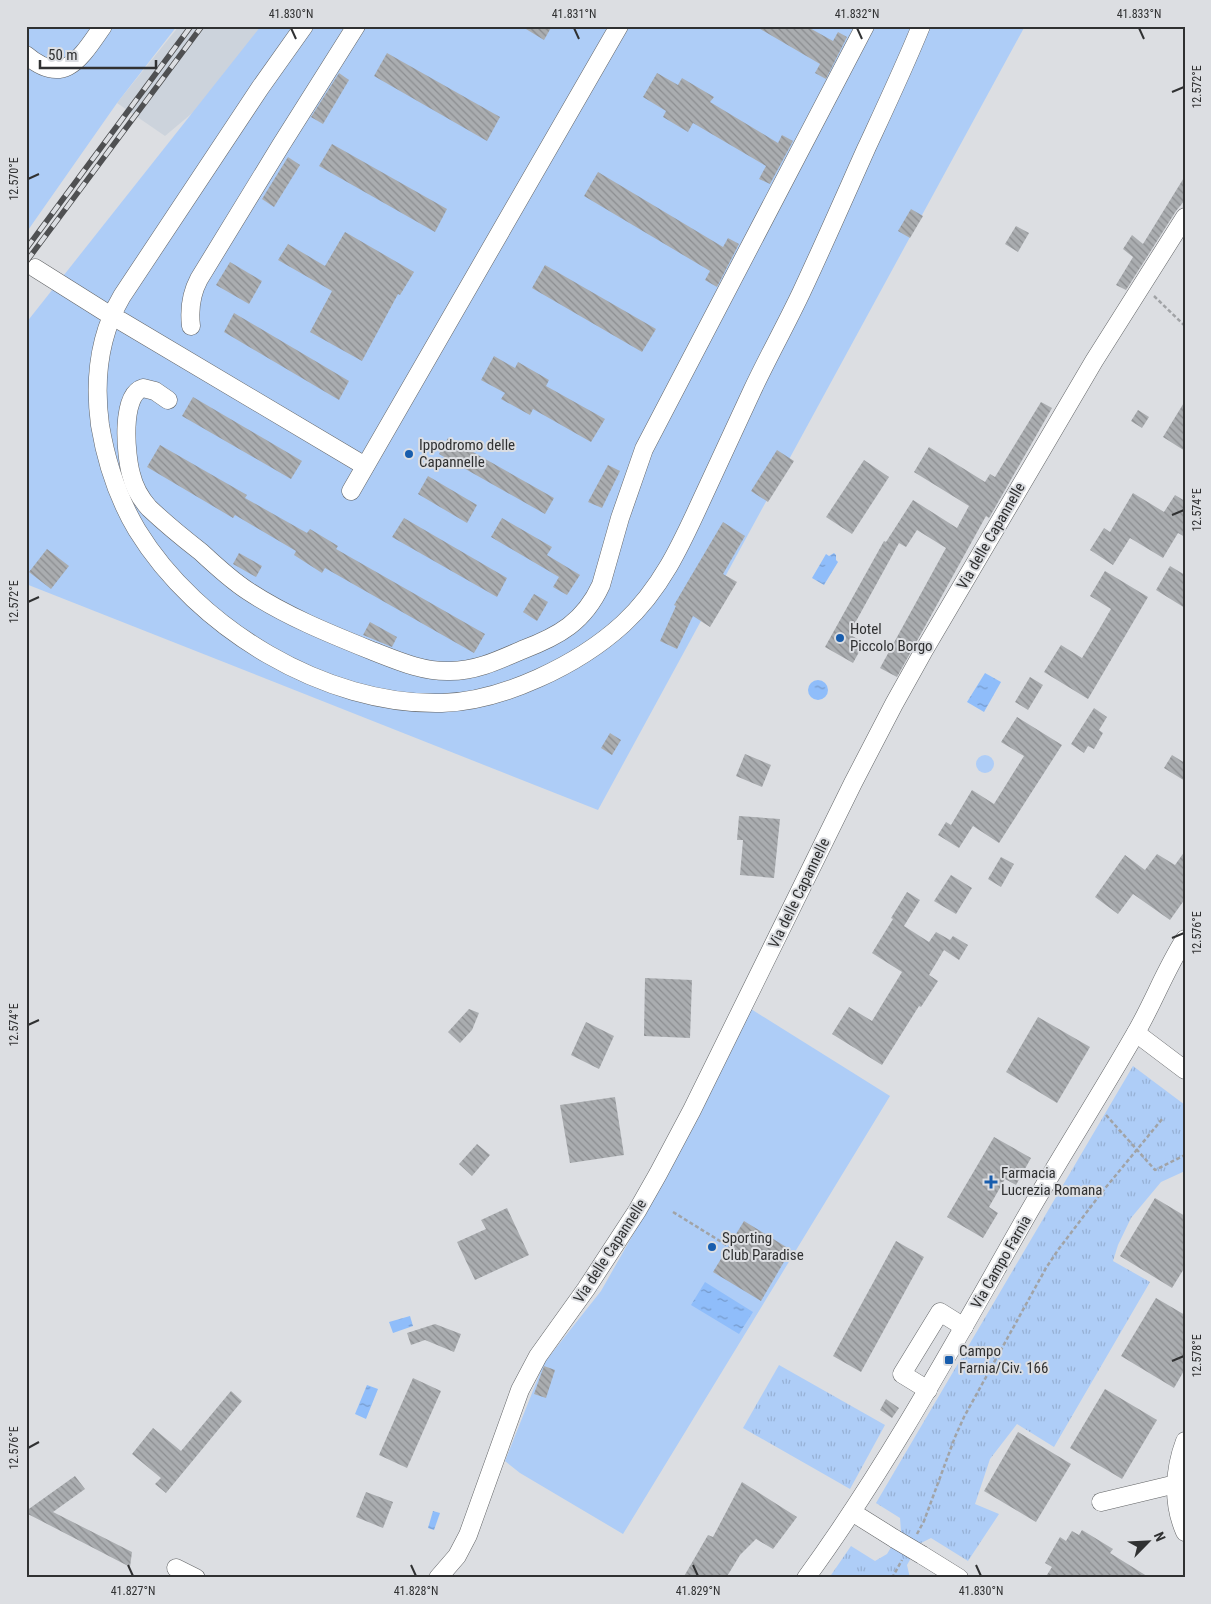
<svg xmlns="http://www.w3.org/2000/svg" width="1211" height="1604" viewBox="0 0 1211 1604" font-family="'Roboto Condensed',sans-serif">
	<defs>
		<pattern id="park-tufts" width="24" height="20" patternUnits="userSpaceOnUse" patternTransform="scale(1.25)"><rect width="24" height="20" fill="#aecdf7"/><path d="M3 7l-1-3M5 7V3M7 7l1-3M15 17l-1-3M17 17v-4M19 17l1-3" fill="none" stroke="#96b0d4"/></pattern>
		<pattern id="water-ripples" width="26" height="14" patternUnits="userSpaceOnUse" patternTransform="scale(1.25)"><rect width="26" height="14" fill="#8fbdfa"/><path d="M2 4q2-2 4 0t4 0M15 11q2-2 4 0t4 0" fill="none" stroke="#759acb"/></pattern>
		<pattern id="building-back-hatch" width="6" height="6" patternUnits="userSpaceOnUse" patternTransform="scale(1.25)"><rect width="6" height="6" fill="#aaadb0"/><path d="M-1 5l2 2M0 0l6 6M5-1l2 2" fill="none" stroke="#8b8d90"/></pattern>
	</defs>
	<rect width="100%" height="100%" fill="#dcdee2"/>
	<!-- built -->
	<polygon fill="#ccd3dc" points="179,26 269,26 235,77 165,136 117,103"/>
	<!-- grass -->
	<g fill="#aecdf7">
		<polygon points="26,26 177,26 117,103 26,233"/>
		<polygon points="261,26 1025,26 598,810 26,584 26,323"/>
		<circle cx="985" cy="764" r="9"/>
		<polygon points="751,1009 890,1096 623,1534 520,1473 505,1461 544,1363 601,1291 651,1203"/>
	</g>
	<!-- park -->
	<g fill="url(#park-tufts)">
		<polygon points="1133,1066 1185,1105 1185,1171 1161,1182 1131,1218 1118,1245 1113,1261 1150,1282 1054,1447 1017,1424 990,1459 975,1504 999,1514 968,1561 931,1538 919,1544 907,1565 910,1578 829,1578 851,1546 875,1561 887,1554 901,1531 900,1518 876,1503"/>
		<polygon points="779,1365 885,1425 850,1489 743,1428"/>
	</g>
	<!-- water -->
	<g fill="url(#water-ripples)">
		<polygon points="834,553 836,555 836,560 838,562 824,585 812,578 826,554 829,556"/>
		<polygon points="985,673 1001,682 984,712 967,702"/>
		<circle cx="818" cy="690" r="10"/>
		<polygon points="705,1282 753,1312 739,1334 691,1305"/>
		<polygon points="410,1316 413,1326 393,1333 389,1322"/>
		<polygon points="367,1385 378,1389 366,1419 355,1414"/>
		<polygon points="433,1511 440,1513 434,1530 428,1528"/>
	</g>
	<!-- building -->
	<g fill="url(#building-back-hatch)">
		<polygon points="521,26 552,26 544,40"/>
		<polygon points="755,26 806,26 833,41 838,32 847,37 826,79 815,73 820,64"/>
		<polygon points="387,53 500,117 487,141 374,76"/>
		<polygon points="339,73 349,80 323,124 311,117"/>
		<polygon points="657,73 678,85 682,78 714,97 710,102 778,143 782,135 793,141 770,184 759,179 766,166 693,123 688,132 663,117 666,111 643,97"/>
		<polygon points="332,144 447,209 435,232 319,166"/>
		<polygon points="288,157 300,165 274,207 262,199"/>
		<polygon points="598,172 723,247 728,238 739,244 717,287 705,280 710,271 584,196"/>
		<polygon points="1185,176 1185,200 1176,211 1126,290 1116,285 1133,257 1123,249 1132,235 1143,244"/>
		<polygon points="911,209 923,216 910,238 898,231"/>
		<polygon points="1016,226 1029,233 1018,252 1005,244"/>
		<polygon points="345,232 414,272 400,295 398,294 362,361 310,332 332,291 278,260 288,244 325,266"/>
		<polygon points="230,262 262,281 249,304 216,285"/>
		<polygon points="545,265 656,329 642,352 532,288"/>
		<polygon points="234,313 349,381 339,400 224,332"/>
		<polygon points="494,356 515,368 518,362 549,380 546,386 605,419 591,442 533,409 530,415 501,399 505,393 481,380"/>
		<polygon points="193,397 302,461 291,479 182,416"/>
		<polygon points="1185,401 1185,451 1163,437"/>
		<polygon points="1041,402 1052,408 989,518 986,516 897,677 880,668 946,548 917,530 906,547 899,543 849,634 864,643 853,663 825,647 884,541 886,542 913,500 957,528 969,506 914,472 929,447 985,482 990,474 995,477"/>
		<polygon points="1138,410 1149,417 1142,428 1131,421"/>
		<polygon points="448,438 554,498 545,514 439,454"/>
		<polygon points="160,445 247,495 245,498 307,533 310,529 338,546 336,549 485,634 474,653 325,568 322,573 294,555 296,551 235,515 233,518 147,467"/>
		<polygon points="777,450 794,461 768,502 751,491"/>
		<polygon points="864,460 889,477 852,534 826,517"/>
		<polygon points="608,465 620,471 602,508 588,502"/>
		<polygon points="428,476 477,505 467,523 418,494"/>
		<polygon points="1133,493 1164,512 1175,495 1185,501 1185,537 1178,533 1163,558 1130,538 1113,565 1090,550 1104,528 1110,532"/>
		<polygon points="404,518 507,578 497,597 392,537"/>
		<polygon points="502,518 552,547 547,555 580,575 567,595 553,587 559,577 491,537"/>
		<polygon points="723,522 745,536 723,574 737,582 710,627 693,616 677,649 660,641 676,606 674,605"/>
		<polygon points="47,549 69,566 51,589 29,572"/>
		<polygon points="239,553 262,566 256,577 233,564"/>
		<polygon points="1170,566 1185,575 1185,608 1156,590"/>
		<polygon points="1105,571 1148,597 1088,699 1044,672 1061,645 1082,658 1100,628 1111,609 1090,596"/>
		<polygon points="534,594 548,602 537,621 523,612"/>
		<polygon points="370,622 397,637 392,647 363,635"/>
		<polygon points="1030,677 1043,685 1028,710 1015,702"/>
		<polygon points="1094,708 1107,717 1099,730 1103,733 1094,749 1088,746 1084,753 1071,744"/>
		<polygon points="1017,717 1062,745 999,843 973,826 959,848 938,835 946,822 951,825 972,790 994,804 1024,756 1001,742"/>
		<polygon points="610,733 621,740 612,755 601,748"/>
		<polygon points="745,754 771,765 762,787 736,776"/>
		<polygon points="1172,755 1185,763 1185,781 1164,768"/>
		<polygon points="739,816 780,819 774,878 740,875 743,840 737,840"/>
		<polygon points="1185,851 1185,899 1170,920 1133,894 1118,914 1095,897 1125,855 1145,870 1157,854 1175,865"/>
		<polygon points="1001,857 1014,864 1001,887 988,879"/>
		<polygon points="951,875 972,888 956,914 934,901"/>
		<polygon points="907,892 920,900 904,926 929,942 936,932 950,940 953,936 968,945 959,960 944,950 929,975 938,981 921,1007 919,1006 882,1065 832,1034 849,1007 872,1021 902,972 872,953 893,919 891,918"/>
		<polygon points="645,978 692,980 690,1038 644,1036"/>
		<polygon points="469,1009 479,1013 472,1030 460,1043 448,1032"/>
		<polygon points="1038,1017 1090,1047 1057,1103 1006,1072"/>
		<polygon points="586,1022 614,1036 599,1069 571,1055"/>
		<polygon points="615,1097 624,1155 570,1163 560,1105"/>
		<polygon points="994,1137 1031,1158 1016,1185 1005,1179 989,1207 998,1213 983,1238 947,1217"/>
		<polygon points="477,1144 490,1155 472,1176 459,1164"/>
		<polygon points="1155,1198 1185,1216 1185,1267 1172,1288 1120,1256"/>
		<polygon points="507,1208 529,1255 475,1280 457,1242 486,1229 481,1220"/>
		<polygon points="744,1221 791,1250 761,1301 713,1272"/>
		<polygon points="896,1241 924,1257 861,1372 833,1356"/>
		<polygon points="1156,1298 1185,1315 1185,1369 1174,1388 1121,1356"/>
		<polygon points="435,1324 461,1334 454,1352 425,1340 411,1345 407,1333"/>
		<polygon points="544,1366 555,1370 546,1398 534,1394"/>
		<polygon points="413,1378 441,1391 407,1468 379,1455"/>
		<polygon points="1105,1389 1157,1420 1122,1479 1070,1448"/>
		<polygon points="231,1391 242,1401 166,1493 155,1484 161,1478 132,1454 153,1428 181,1451"/>
		<polygon points="886,1399 899,1408 892,1418 880,1410"/>
		<polygon points="1018,1432 1071,1464 1036,1522 984,1491"/>
		<polygon points="75,1476 85,1489 53,1512 132,1552 130,1567 26,1513 26,1511"/>
		<polygon points="742,1482 797,1517 773,1549 756,1539 740,1555 726,1578 683,1578 708,1535 713,1537"/>
		<polygon points="366,1492 393,1502 383,1528 356,1517"/>
		<polygon points="1082,1530 1113,1549 1110,1553 1150,1578 1045,1578 1052,1567 1045,1563 1060,1537 1066,1541 1072,1531 1079,1535"/>
	</g>
	<g fill="none" stroke-linecap="round" stroke-linejoin="round">
		<!-- minor casing -->
		<g stroke="#616365" stroke-width="19">
			<g id="minor">
				<path d="M304,26l-44,62 -138,208c-23,39 -28,84 -22,129 6,36 18,73 37,105 60,98 188,176 305,173 61,-2 136,-38 181,-79 38,-35 58,-79 79,-125 17,-36 33,-72 50,-108 16,-34 34,-66 50,-100 22,-47 43,-95 64,-142 19,-41 38,-81 55,-123"/>
				<path d="M26,55c39,33 55,2 77,-29"/>
				<polyline points="35,268 105,312"/>
				<polyline points="121,321 365,466"/>
				<path d="M191,326c-2,-17 0,-32 8,-47l82,-134 75,-119"/>
				<path d="M168,400l-13,-9 -12,-3c-23,7 -17,68 -12,86 3,13 9,24 18,34 17,16 34,30 52,44 15,14 30,28 47,39 38,25 80,42 122,59 26,10 52,22 80,21 26,0 49,-11 72,-21 37,-14 62,-28 79,-65l19,-67 24,-69 221,-423"/>
				<polyline points="351,491 619,26"/>
				<polyline points="1136,1033 1185,1070"/>
				<polyline points="928,1390 902,1374 940,1312 964,1327"/>
				<path d="M1185,1441c-11,29 -13,62 0,91"/>
				<polyline points="1101,1502 1176,1484"/>
				<polyline points="852,1512 895,1539"/>
				<polyline points="922,1555 959,1578"/>
				<polyline points="176,1568 196,1578"/>
				<polyline points="438,1578 457,1556 468,1535 520,1390 538,1356 586,1289 637,1211 658,1174 692,1110 853,783 894,704 923,652 1094,361 1185,217"/>
				<path d="M806,1578c83,-114 150,-238 220,-361 35,-61 73,-120 108,-181 19,-32 31,-66 51,-97"/>
			</g>
		</g>
		<!-- path -->
		<g stroke="#a1a3a6" stroke-width="2.5" stroke-dasharray="4 2.5" stroke-linecap="butt">
			<polyline points="1154,296 1185,326"/>
			<polyline points="1106,1115 1155,1170 1185,1155"/>
			<polyline points="673,1212 728,1246"/>
			<polyline points="917,1534 924,1521 955,1437 964,1417 1046,1268 1058,1250 1102,1192 1163,1118"/>
			<polyline points="892,1578 902,1560"/>
		</g>
		<!-- minor -->
		<use href="#minor" stroke="#fff" stroke-width="18"/>
		<!-- rail casing -->
		<g stroke="#4f5052" stroke-width="5.5">
			<g id="rail">
				<polyline points="26,249 191,26"/>
				<polyline points="26,262 202,26"/>
			</g>
		</g>
		<!-- rail -->
		<use href="#rail" stroke="#dcdee2" stroke-width="4" stroke-dasharray="11" stroke-linecap="butt"/>
		<!-- minor-bridge casing -->
		<g stroke="#616365" stroke-width="19" stroke-linecap="butt">
			<polyline id="minor-bridge" points="895,1539 922,1555"/>
		</g>
		<!-- minor-bridge -->
		<use href="#minor-bridge" stroke="#fff" stroke-width="18"/>
	</g>
	<!-- ticks -->
	<path fill="none" stroke="#303132" stroke-width="2" d="M291,28l5,11M574,28l5,11M857,28l5,11M1139,28l5,11M1172,92l12,-5M28,179l11,-5M1172,515l12,-5M28,602l11,-5M1172,938l12,-5M28,1025l11,-5M1172,1361l12,-5M28,1448l11,-6M128,1565l5,11M411,1565l5,11M693,1565l5,11M976,1565l5,11"/>
	<!-- markers -->
	<g fill="#185dad" stroke="#dcdee2" stroke-width="2">
		<circle cx="409" cy="454" r="5"/>
		<circle cx="840" cy="638" r="5"/>
		<path d="M988.5 1174.5h5v5h5v5h-5v5h-5v-5h-5v-5h5z"/>
		<circle cx="712" cy="1247" r="5"/>
		<rect x="944" y="1355" width="10" height="10" rx="2.5"/>
	</g>
	<g text-anchor="middle" dominant-baseline="central" stroke-width="4" stroke-linejoin="round" paint-order="stroke">
		<!-- poi labels -->
		<g font-size="15" fill="#303132" stroke="#dcdee2" text-anchor="start">
			<text x="419" y="445">Ippodromo delle<tspan x="419" dy="17">Capannelle</tspan></text>
			<text x="850" y="629">Hotel<tspan x="850" dy="17">Piccolo Borgo</tspan></text>
			<text x="1001" y="1173">Farmacia<tspan x="1001" dy="17">Lucrezia Romana</tspan></text>
			<text x="722" y="1238">Sporting<tspan x="722" dy="17">Club Paradise</tspan></text>
			<text x="959" y="1351">Campo<tspan x="959" dy="17">Farnia/Civ. 166</tspan></text>
		</g>
		<!-- street labels -->
		<g font-size="15" fill="#303132" stroke="#dcdee2">
			<text transform="translate(991 536) rotate(-60)">Via delle Capannelle</text>
			<text transform="translate(799 893) rotate(-64)">Via delle Capannelle</text>
			<text transform="translate(610 1251) rotate(-57)">Via delle Capannelle</text>
			<text transform="translate(1001 1262) rotate(-60)">Via Campo Farnia</text>
		</g>
	</g>
	<!-- border -->
	<rect width="1211" height="1604" fill="none" stroke="#dcdee2" stroke-width="55"/>
	<!-- north arrow -->
	<g transform="translate(1148 1542) rotate(66)" stroke="#dcdee2" stroke-width="4" paint-order="stroke">
	<path d="M0-4L9 19L0 12L-9 19Z" fill="#303132"/>
	<text y="-8" font-size="14" font-weight="bold" text-anchor="middle" fill="#303132">N</text>
	</g>
	<!-- scale -->
	<path d="M40 60v8h116v-8" fill="none" stroke="#303132" stroke-width="2.5"/>
	<text x="48" y="60" font-size="15" fill="#303132" stroke="#dcdee2" stroke-width="4" paint-order="stroke">50 m</text>
	<rect x="28" y="28" width="1156" height="1548" fill="none" stroke="#303132" stroke-width="2"/>
	<g font-size="12" text-anchor="middle" fill="#303132">
		<text x="291" y="18">41.830°N</text>
		<text x="574" y="18">41.831°N</text>
		<text x="857" y="18">41.832°N</text>
		<text x="1139" y="18">41.833°N</text>
		<text transform="translate(1197 87) rotate(-90)" y="4">12.572°E</text>
		<text transform="translate(14 179) rotate(-90)" y="4">12.570°E</text>
		<text transform="translate(1197 510) rotate(-90)" y="4">12.574°E</text>
		<text transform="translate(14 602) rotate(-90)" y="4">12.572°E</text>
		<text transform="translate(1197 933) rotate(-90)" y="4">12.576°E</text>
		<text transform="translate(14 1025) rotate(-90)" y="4">12.574°E</text>
		<text transform="translate(1197 1356) rotate(-90)" y="4">12.578°E</text>
		<text transform="translate(14 1448) rotate(-90)" y="4">12.576°E</text>
		<text x="133" y="1595">41.827°N</text>
		<text x="416" y="1595">41.828°N</text>
		<text x="698" y="1595">41.829°N</text>
		<text x="981" y="1595">41.830°N</text>
	</g>
</svg>
